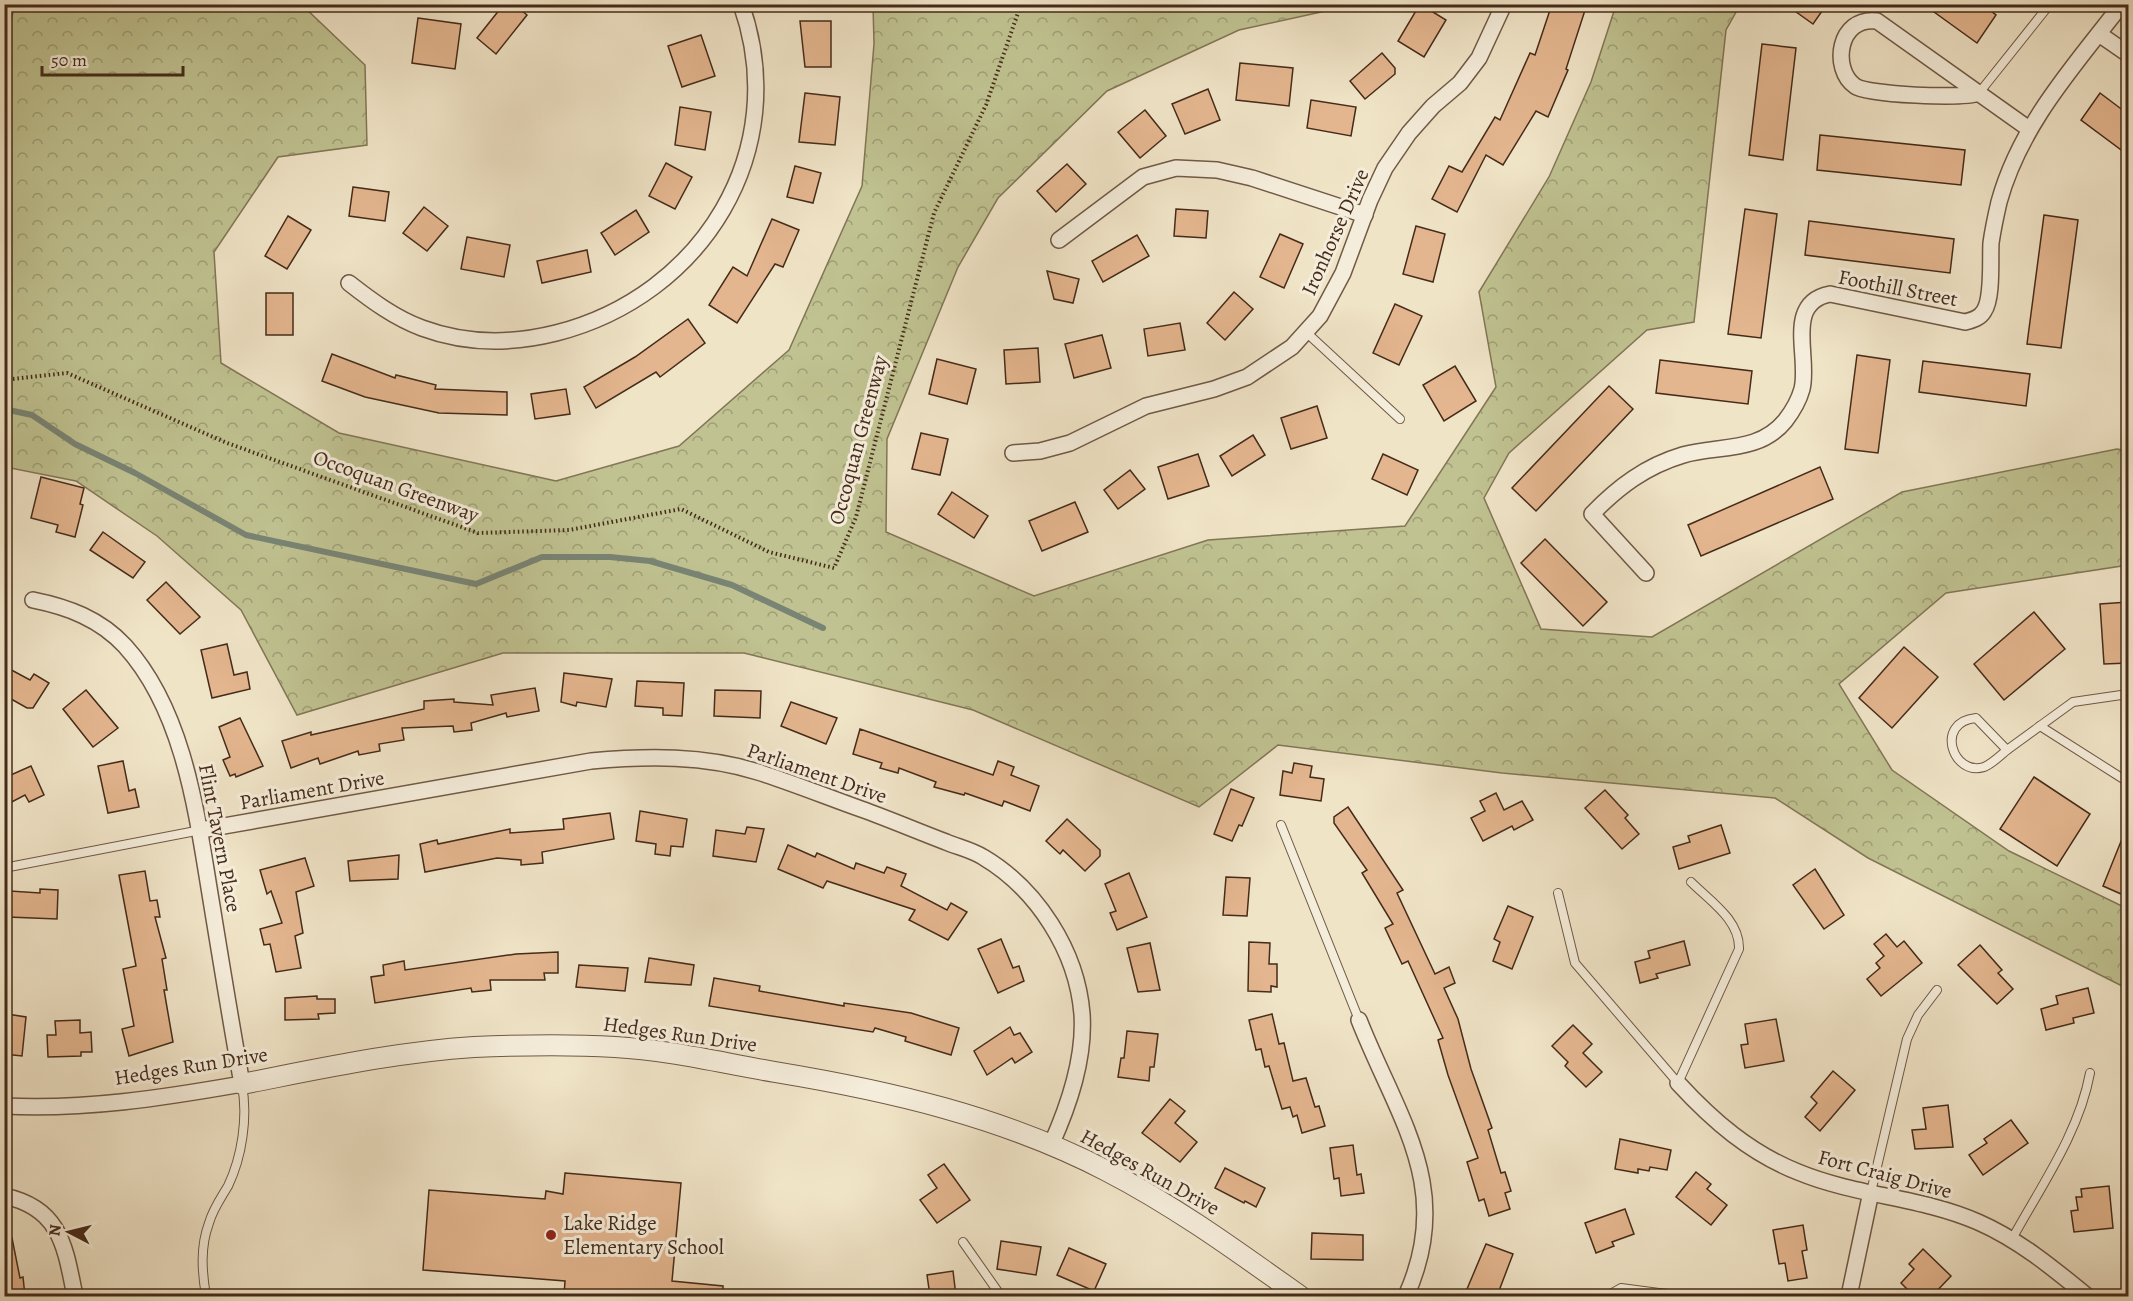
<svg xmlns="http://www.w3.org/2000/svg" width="2133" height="1301" viewBox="0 0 2133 1301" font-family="Alegreya,serif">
	<defs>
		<pattern id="forest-crowns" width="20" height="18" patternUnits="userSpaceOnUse" patternTransform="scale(1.5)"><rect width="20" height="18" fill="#c0c291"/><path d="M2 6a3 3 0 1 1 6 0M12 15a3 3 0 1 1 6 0" fill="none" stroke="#9e9e76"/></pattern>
	</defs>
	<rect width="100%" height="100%" fill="#f0e4c7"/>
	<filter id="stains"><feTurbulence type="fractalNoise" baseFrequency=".00333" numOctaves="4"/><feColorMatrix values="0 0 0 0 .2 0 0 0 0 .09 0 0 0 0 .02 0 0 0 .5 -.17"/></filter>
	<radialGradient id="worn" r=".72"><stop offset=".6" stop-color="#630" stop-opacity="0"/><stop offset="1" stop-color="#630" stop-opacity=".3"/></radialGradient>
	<!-- forest -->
	<polygon fill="url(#forest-crowns)" stroke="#827656" stroke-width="1.5" points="15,5 302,5 365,65 367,145 278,157 214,252 221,363 339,433 556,481 679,446 789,350 862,186 874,44 873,5 1353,5 1239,30 1107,91 998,198 958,267 887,439 886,532 1034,596 1208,540 1405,526 1496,387 1479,292 1549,177 1591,82 1616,5 1740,5 1726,30 1694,322 1647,330 1509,453 1484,498 1541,629 1652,637 1902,492 2117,449 2128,451 2128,565 1946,593 1839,684 1892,770 2009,851 2128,909 2128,989 1868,858 1775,798 1502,773 1278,745 1199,807 973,710 744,653 503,653 297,715 241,610 157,536 76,481 5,467 4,46"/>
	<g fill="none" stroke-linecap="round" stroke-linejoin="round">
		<!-- stream -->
		<polyline stroke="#798474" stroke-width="6" points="4,409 32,415 75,444 135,473 246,535 476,584 542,557 610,557 650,561 732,585 823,628"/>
	</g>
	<!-- building -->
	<g fill="#e4b68f" stroke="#452b1a" stroke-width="1.5">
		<polygon points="504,4 514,4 527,15 496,54 477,38"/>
		<polygon points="1420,4 1446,20 1424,57 1398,41"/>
		<polygon points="1552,4 1587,4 1566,69 1568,70 1548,117 1536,111 1503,165 1486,155 1457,212 1432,199 1449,166 1462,172 1495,117 1500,120 1530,53 1535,55"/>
		<polygon points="1785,4 1827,4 1813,24"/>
		<polygon points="1923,4 1982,4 1996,15 1977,43"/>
		<polygon points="418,18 461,24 455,69 412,63"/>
		<polygon points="800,21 831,21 831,67 805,67"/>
		<polygon points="701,35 715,76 682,87 668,46"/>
		<polygon points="1762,44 1796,48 1783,160 1749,155"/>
		<polygon points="1382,53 1395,68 1395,74 1365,99 1350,81"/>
		<polygon points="1240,63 1293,68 1289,106 1236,100"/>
		<polygon points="1208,89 1220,120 1185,134 1172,104"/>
		<polygon points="805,93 840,97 835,145 799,142"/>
		<polygon points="2100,93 2128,114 2128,155 2081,120"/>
		<polygon points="1311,100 1356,107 1351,136 1307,128"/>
		<polygon points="680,107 711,112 705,150 675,145"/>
		<polygon points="1145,110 1166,136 1140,158 1118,132"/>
		<polygon points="1820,135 1965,150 1961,185 1817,170"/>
		<polygon points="666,163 692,177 675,209 649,196"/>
		<polygon points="1067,164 1086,184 1056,212 1037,191"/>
		<polygon points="795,166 821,173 813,203 787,197"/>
		<polygon points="353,187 389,192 385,221 349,216"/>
		<polygon points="424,207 448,226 427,251 403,233"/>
		<polygon points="1176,209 1208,211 1206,238 1174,236"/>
		<polygon points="1745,209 1777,214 1761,338 1728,334"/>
		<polygon points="636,210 649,232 615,255 601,233"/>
		<polygon points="2044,215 2078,220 2061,348 2027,344"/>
		<polygon points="288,216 311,230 287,269 265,256"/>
		<polygon points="772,219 799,230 783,267 775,264 737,323 709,305 733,267 747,276"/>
		<polygon points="1809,221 1954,239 1950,273 1805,255"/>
		<polygon points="1416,226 1445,234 1433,282 1403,274"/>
		<polygon points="1280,234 1303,244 1284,288 1260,277"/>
		<polygon points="1137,235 1149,256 1103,282 1092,261"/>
		<polygon points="467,237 510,245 504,277 461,269"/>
		<polygon points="587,250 591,272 542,283 537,261"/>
		<polygon points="1047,271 1079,279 1073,303 1054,299"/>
		<polygon points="1234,292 1253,309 1225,340 1207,323"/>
		<rect x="266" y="293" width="27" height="42"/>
		<polygon points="1395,304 1422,316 1399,365 1373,353"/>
		<polygon points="688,319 705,343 660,377 656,372 596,408 584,387 635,357"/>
		<polygon points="1180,323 1185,350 1148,356 1144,329"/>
		<polygon points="1102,335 1111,368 1074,378 1065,344"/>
		<polygon points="1038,348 1040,382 1006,384 1004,350"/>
		<polygon points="332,354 395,378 396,375 436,385 435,389 507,392 507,415 439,413 365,397 322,381"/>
		<polygon points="1857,355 1890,360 1878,453 1845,449"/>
		<polygon points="937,359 976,369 967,404 929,394"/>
		<polygon points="1660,360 1752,371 1748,404 1656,393"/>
		<polygon points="1923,361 2030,374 2026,406 1919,392"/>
		<polygon points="1455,366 1476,401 1444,421 1423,385"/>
		<polygon points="1609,386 1633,409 1536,511 1512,488"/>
		<polygon points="566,389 570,414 535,419 531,394"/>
		<polygon points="1317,406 1327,438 1291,449 1281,418"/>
		<polygon points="921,433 948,439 940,475 912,469"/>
		<polygon points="1253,435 1265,455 1232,476 1220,456"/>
		<polygon points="1198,454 1209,486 1168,499 1158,467"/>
		<polygon points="1383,454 1418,470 1407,495 1372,479"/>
		<polygon points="1820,467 1833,499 1701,556 1688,525"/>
		<polygon points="1130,470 1145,489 1118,509 1104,490"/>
		<polygon points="41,477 84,488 80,504 83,505 75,537 56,532 58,525 31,518"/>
		<polygon points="952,492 988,516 974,538 938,514"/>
		<polygon points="1075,502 1088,532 1042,551 1029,521"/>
		<polygon points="103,532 145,562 133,578 90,550"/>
		<polygon points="1545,539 1607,602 1583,626 1521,563"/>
		<polygon points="166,582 200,617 180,634 147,600"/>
		<polygon points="2128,602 2128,663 2104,664 2100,604"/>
		<polygon points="2034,612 2065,649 2004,700 1974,664"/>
		<polygon points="227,644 234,675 247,672 250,689 212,698 201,650"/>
		<polygon points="1904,647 1938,677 1892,728 1859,698"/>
		<polygon points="4,666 30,680 34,674 49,683 33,708 27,708 4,695"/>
		<polygon points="564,673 612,679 606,707 577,702 576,706 561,702"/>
		<polygon points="637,681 684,683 682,716 663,715 663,708 635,706"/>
		<polygon points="535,688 539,711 507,717 506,713 471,723 472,730 454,732 453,726 402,728 404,740 379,744 380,751 359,755 358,751 320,764 318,758 291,768 282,741 311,732 311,735 424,709 424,701 454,699 454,702 493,705 491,695"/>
		<polygon points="86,690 118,728 93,747 63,709"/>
		<polygon points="715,690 761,691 760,718 714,716"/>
		<polygon points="791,702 837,718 826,744 781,726"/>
		<polygon points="240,718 263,766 236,777 235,774 230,776 223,760 230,757 219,727"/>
		<polygon points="860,729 993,775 998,761 1014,767 1011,775 1039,786 1030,811 1004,801 1002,806 965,793 964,795 934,787 936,782 899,768 898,773 880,768 882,763 853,754"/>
		<polygon points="123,761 129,791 135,789 139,807 108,813 98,766"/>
		<polygon points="1294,763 1312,766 1310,777 1324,779 1321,801 1280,795 1283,771 1292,773"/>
		<polygon points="31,766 44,795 29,802 25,795 4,806 4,778"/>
		<polygon points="2034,777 2090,814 2057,866 2000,829"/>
		<polygon points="1231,789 1254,798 1242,826 1239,825 1232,841 1214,834"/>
		<polygon points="1605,790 1628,815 1625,818 1639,834 1622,849 1585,808"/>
		<polygon points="1496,793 1504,810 1522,801 1533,820 1514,830 1512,826 1483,841 1471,818 1485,811 1480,801"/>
		<polygon points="1348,807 1403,890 1397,893 1435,974 1449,967 1455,983 1444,988 1458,1019 1471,1069 1492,1128 1488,1130 1501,1173 1505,1172 1511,1191 1505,1193 1510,1209 1489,1216 1484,1199 1479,1201 1467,1162 1478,1158 1448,1075 1438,1040 1443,1038 1408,961 1402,964 1385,928 1393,924 1362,873 1367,870 1334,823 1334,817"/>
		<polygon points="640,811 687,819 683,847 671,846 670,856 655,854 656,844 636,841"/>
		<polygon points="610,813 614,839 542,852 543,863 521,865 521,860 497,858 425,872 420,844 437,840 438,844 510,829 510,833 564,829 563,819"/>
		<polygon points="1067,819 1100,850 1100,856 1085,871 1063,850 1060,854 1046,841"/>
		<polygon points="2128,824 2128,897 2103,886"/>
		<polygon points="1721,825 1730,853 1679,869 1673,847 1690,842 1688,836"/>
		<polygon points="747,827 764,829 756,862 713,856 716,830 745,834"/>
		<polygon points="788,845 815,857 817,853 854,869 856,863 884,873 887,867 906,874 901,886 947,910 951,903 967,912 948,940 909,920 915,910 827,881 823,888 778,869"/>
		<polygon points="399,855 398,879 350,881 348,861"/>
		<polygon points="305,858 314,886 296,892 303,933 295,936 301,968 276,972 270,944 264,945 260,929 282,923 271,891 267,894 260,870"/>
		<polygon points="1815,869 1844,915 1824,929 1793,885"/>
		<polygon points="145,871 150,901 157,900 160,917 155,917 166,958 162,959 167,990 164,990 173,1042 129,1056 122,1029 134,1026 123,969 136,966 119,875"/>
		<polygon points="1129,873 1147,917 1117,930 1110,913 1116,911 1105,884"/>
		<polygon points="1226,877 1250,878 1247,916 1223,915"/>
		<polygon points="40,889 58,890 57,919 8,917 10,891 40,893"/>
		<polygon points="1508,906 1533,917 1512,969 1493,961 1500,942 1494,939"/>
		<polygon points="1886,934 1897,947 1904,941 1922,963 1881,996 1867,979 1880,968 1876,963 1884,956 1874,944"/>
		<polygon points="1001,939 1013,968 1019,966 1024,981 998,993 978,949"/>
		<polygon points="1684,941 1690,965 1656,974 1658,978 1640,983 1635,962 1650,958 1648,951"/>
		<polygon points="1249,942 1270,943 1269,964 1277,964 1277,987 1271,986 1271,992 1248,991"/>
		<polygon points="1150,943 1160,990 1138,992 1127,948"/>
		<polygon points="1980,945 2002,970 1998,973 2013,989 1997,1004 1958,965"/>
		<polygon points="558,952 558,973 544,973 545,980 490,980 491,990 472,992 471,988 375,1003 371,977 384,975 383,965 404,961 405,970 516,954"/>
		<polygon points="649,958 694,965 691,985 645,982"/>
		<polygon points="579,965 628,968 625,991 576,987"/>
		<polygon points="714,978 760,986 759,991 844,1006 844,1003 911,1013 959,1028 951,1055 905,1041 906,1037 875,1028 873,1032 709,1006"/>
		<polygon points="2088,988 2094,1013 2073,1018 2074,1023 2046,1030 2041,1009 2058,1004 2056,996"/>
		<polygon points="317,996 317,999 335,999 335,1013 318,1014 319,1019 285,1020 285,998"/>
		<polygon points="7,1014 26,1017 22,1056 4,1054"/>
		<polygon points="1272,1014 1279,1044 1284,1043 1293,1081 1306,1078 1315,1107 1319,1106 1325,1126 1302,1133 1297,1115 1293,1117 1290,1107 1282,1109 1269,1066 1265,1067 1261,1049 1256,1050 1249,1020"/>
		<polygon points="1776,1019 1784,1061 1745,1068 1741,1045 1748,1044 1745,1024"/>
		<polygon points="80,1020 80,1033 91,1032 92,1052 81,1052 81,1056 48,1057 47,1035 56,1035 55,1021"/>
		<polygon points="1573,1025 1592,1044 1583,1053 1602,1072 1586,1087 1565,1066 1568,1062 1552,1046"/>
		<polygon points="1010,1027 1014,1035 1020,1033 1032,1052 1015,1063 1012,1058 987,1075 974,1051"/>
		<polygon points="1127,1031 1158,1034 1154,1067 1150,1067 1149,1081 1118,1077 1121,1058 1124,1058"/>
		<polygon points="1833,1071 1855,1090 1820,1131 1805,1117 1817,1103 1811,1097"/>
		<polygon points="1170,1099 1185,1111 1175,1123 1197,1142 1180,1162 1142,1133"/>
		<polygon points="1948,1105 1953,1147 1915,1149 1912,1130 1926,1129 1923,1108"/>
		<polygon points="2011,1120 2028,1143 1983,1175 1969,1155 1987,1143 1984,1139"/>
		<polygon points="1620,1139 1671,1150 1667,1170 1650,1167 1649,1171 1638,1169 1638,1173 1615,1169"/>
		<polygon points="1353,1145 1357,1175 1361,1174 1364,1193 1341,1196 1339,1178 1334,1179 1330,1148"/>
		<polygon points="944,1164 970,1200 937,1223 920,1200 937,1188 928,1175"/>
		<polygon points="1225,1168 1265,1188 1256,1207 1245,1201 1244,1203 1215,1188"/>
		<polygon points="1696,1172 1711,1184 1707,1189 1727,1205 1711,1225 1676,1197"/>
		<polygon points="565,1173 681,1183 672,1281 723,1286 723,1296 564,1296 565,1281 423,1270 429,1190 545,1199 546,1191 563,1194"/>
		<polygon points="2109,1186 2113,1228 2074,1232 2071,1211 2078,1210 2076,1197 2082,1197 2081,1189"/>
		<polygon points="1625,1209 1634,1234 1612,1242 1614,1246 1596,1253 1585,1223"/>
		<polygon points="1803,1225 1807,1250 1802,1251 1807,1278 1788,1281 1785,1263 1779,1264 1773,1230"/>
		<polygon points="1312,1233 1363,1235 1363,1260 1311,1259"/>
		<polygon points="4,1238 12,1238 20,1278 23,1277 25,1296 4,1296"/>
		<polygon points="1001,1241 1041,1247 1036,1275 997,1269"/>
		<polygon points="1486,1244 1513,1254 1497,1296 1487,1296 1467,1289"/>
		<polygon points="1069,1248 1106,1264 1094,1291 1057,1275"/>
		<polygon points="1923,1249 1951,1276 1932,1296 1914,1296 1901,1283 1914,1269 1909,1264"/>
		<polygon points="953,1271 956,1296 930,1296 927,1275"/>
	</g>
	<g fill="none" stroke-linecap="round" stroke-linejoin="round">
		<!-- service casing -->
		<g stroke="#705945" stroke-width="10">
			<g id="service">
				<polyline points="1979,93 2050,4"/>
				<polyline points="1307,333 1400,419"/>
				<path d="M1976,718l31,32c-6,5 -15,14 -23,17 -31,10 -50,-45 -8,-49z"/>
				<polyline points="2040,726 2128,782"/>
				<polyline points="2007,750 2073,702 2128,694"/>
				<polyline points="1281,825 1359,1020"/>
				<polyline points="9,867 201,830"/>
				<path d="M1558,893l17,70 103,120 61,-134c1,-29 -29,-48 -48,-67"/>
				<polyline points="1871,1192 1907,1039 1918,1015 1937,990"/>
				<path d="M2012,1239c29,-53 67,-106 78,-166"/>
				<polyline points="963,1242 1001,1296"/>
				<polyline points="1659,1293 1687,1296"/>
				<path d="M206,1296c-4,-24 -6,-49 3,-73 4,-14 12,-25 19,-37 14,-29 20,-69 14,-101"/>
				<polyline points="415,1296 430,1296"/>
				<polyline points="1607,1296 1621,1288 1659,1293 1658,1296"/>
			</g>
		</g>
		<!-- minor casing -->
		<g stroke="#705945" stroke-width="18">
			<g id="minor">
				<polyline points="2099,34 2128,54"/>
				<path d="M1979,93c-15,6 -112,2 -124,-7 -24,-17 -17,-70 22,-65l152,108"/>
				<polyline points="1059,240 1143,177 1176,168 1217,170 1252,178 1365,215"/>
				<path d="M349,283c23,18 46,35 73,45 43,16 90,16 134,5 146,-37 237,-182 185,-329"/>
				<polyline points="1013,453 1040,451 1070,443 1146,406 1214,389 1247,377 1292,347 1320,316 1343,273 1370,200 1385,168 1409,133 1433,106 1460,83 1479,58 1504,4"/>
				<path d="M1646,573l-54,-59c26,-27 54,-48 91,-59 35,-10 76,-2 102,-34 7,-9 14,-21 17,-32 8,-32 -18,-86 28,-95l135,28c8,-2 15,-4 19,-11 9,-13 6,-52 7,-68 2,-14 5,-28 8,-41 21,-77 75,-136 123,-198"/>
				<path d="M201,830l390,-69c56,-5 113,-6 167,11 35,11 69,25 103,37 28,10 56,22 85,33 12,5 26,8 37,15 54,32 94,94 99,157 3,45 -13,91 -31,131"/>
				<path d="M1359,1020c39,99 96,168 47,276"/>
				<path d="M1678,1083c35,38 72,70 120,89 58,24 123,25 180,50 41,18 75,46 109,74"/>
				<path d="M4,1106c81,4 158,-8 238,-22 -11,-61 -21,-123 -31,-184 -14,-84 -26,-188 -86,-254 -25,-27 -57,-39 -92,-46"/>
				<path d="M4,1196c57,12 61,51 71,100"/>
				<polyline points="1849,1296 1871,1192"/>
			</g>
		</g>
		<!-- tertiary casing -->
		<g stroke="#705945" stroke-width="22">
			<path id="tertiary" d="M242,1084c77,-15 154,-32 232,-37 47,-2 94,-3 141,0 54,3 107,16 160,25 115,19 228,45 332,99 68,35 131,81 193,125"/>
		</g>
		<!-- path -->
		<polyline stroke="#452b1a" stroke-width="4" stroke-dasharray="1.5 3" stroke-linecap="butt" points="4,380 67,373 227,443 478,533 569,530 681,509 769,552 834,568 856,517 934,213 986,105 1021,4"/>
		<!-- service -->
		<use href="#service" stroke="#f5eddb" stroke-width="8"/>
		<!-- minor -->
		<use href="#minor" stroke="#f5eddb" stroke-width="15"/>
		<!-- tertiary -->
		<use href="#tertiary" stroke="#f5eddb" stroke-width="20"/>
	</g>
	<!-- markers -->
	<circle fill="#8f2418" stroke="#f5eddb" stroke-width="2" cx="551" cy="1235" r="6"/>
	<g text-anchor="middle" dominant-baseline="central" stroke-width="6" stroke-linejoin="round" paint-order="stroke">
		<!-- street labels -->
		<g font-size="21" fill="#452b1a" stroke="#f5eddb">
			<text transform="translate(1335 232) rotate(-66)">Ironhorse Drive</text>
			<text transform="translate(1898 288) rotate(11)">Foothill Street</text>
			<text transform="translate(858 440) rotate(-75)">Occoquan Greenway</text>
			<text transform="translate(396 486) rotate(20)">Occoquan Greenway</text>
			<text transform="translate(817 773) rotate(19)">Parliament Drive</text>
			<text transform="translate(312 790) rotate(-10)">Parliament Drive</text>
			<text transform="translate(220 838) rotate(79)">Flint Tavern Place</text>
			<text transform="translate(680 1034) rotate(8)">Hedges Run Drive</text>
			<text transform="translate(191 1066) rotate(-9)">Hedges Run Drive</text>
			<text transform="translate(1150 1172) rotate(29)">Hedges Run Drive</text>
			<text transform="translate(1885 1174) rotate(15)">Fort Craig Drive</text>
		</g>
		<!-- poi labels -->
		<g font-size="21" fill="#452b1a" stroke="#f5eddb" text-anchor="start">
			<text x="563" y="1223">Lake Ridge<tspan x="563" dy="24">Elementary School</tspan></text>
		</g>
	</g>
	<!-- margin -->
	<rect width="2133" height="1301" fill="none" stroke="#f0e4c7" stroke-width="24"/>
	<rect x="6" y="6" width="2121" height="1289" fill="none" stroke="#452b1a" stroke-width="3"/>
	<rect x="12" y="12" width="2109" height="1277" fill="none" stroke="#452b1a" stroke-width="1.5"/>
	<!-- north arrow -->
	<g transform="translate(69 1232) rotate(277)" stroke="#f5eddb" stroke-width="4.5" paint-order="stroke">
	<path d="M0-4.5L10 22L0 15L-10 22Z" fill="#452b1a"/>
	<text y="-9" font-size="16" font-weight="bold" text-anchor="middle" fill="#452b1a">N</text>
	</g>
	<!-- scale -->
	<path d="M42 66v9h141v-9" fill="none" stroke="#452b1a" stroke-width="3"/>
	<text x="51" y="66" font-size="18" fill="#452b1a" stroke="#f5eddb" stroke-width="4.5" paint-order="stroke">50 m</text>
	<rect width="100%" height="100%" filter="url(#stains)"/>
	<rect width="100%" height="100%" fill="url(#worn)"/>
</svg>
